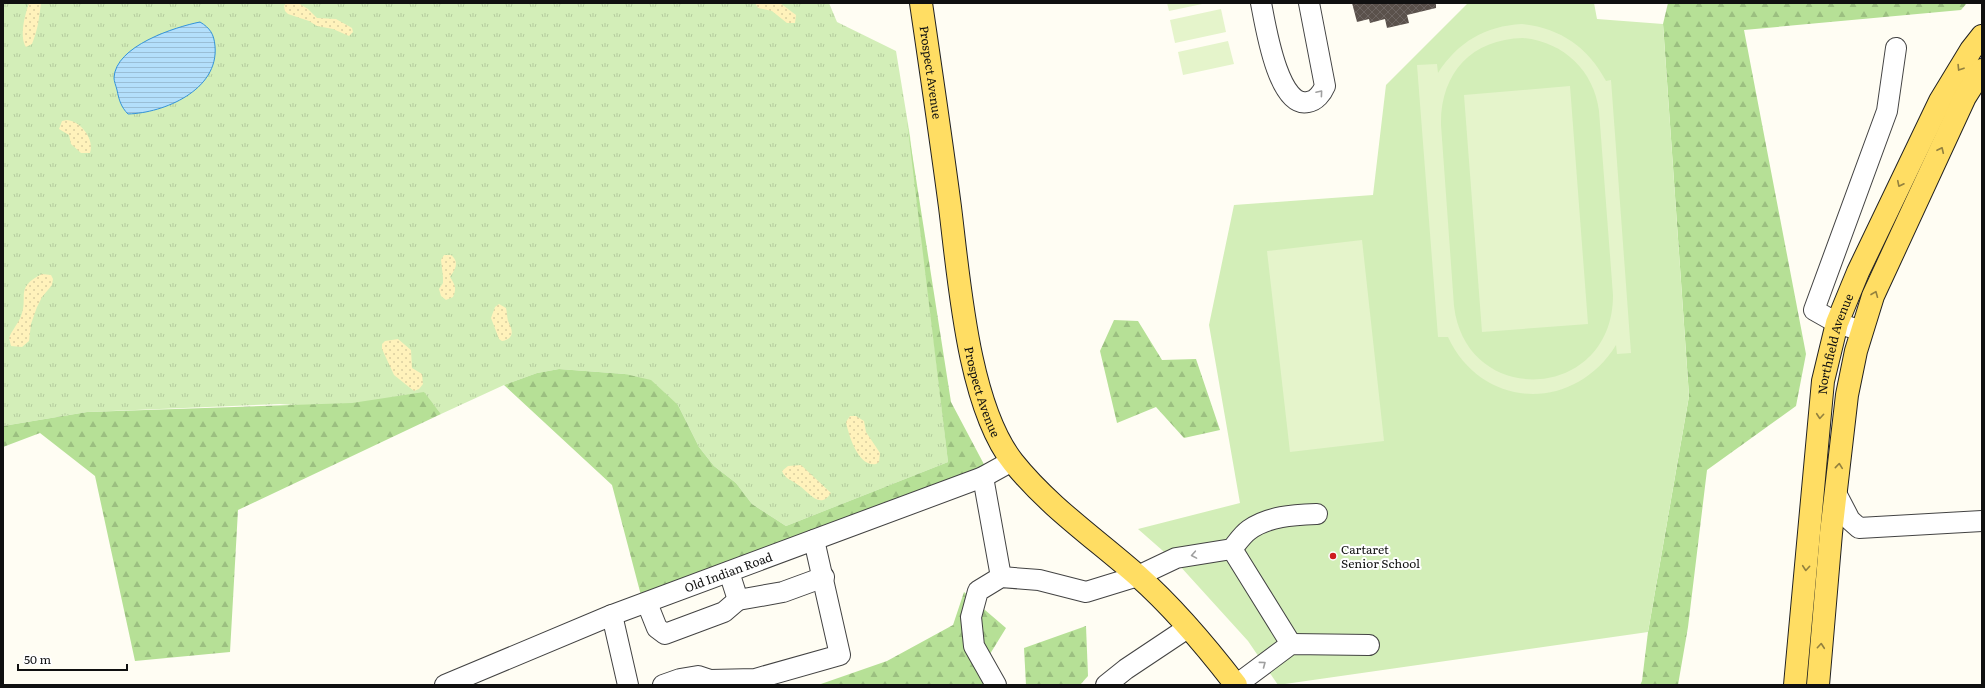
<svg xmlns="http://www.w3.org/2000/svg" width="1985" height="688" viewBox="0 0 1985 688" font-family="Literata,serif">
	<defs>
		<pattern id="grass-tufts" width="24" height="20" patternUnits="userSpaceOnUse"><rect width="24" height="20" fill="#d3eeb8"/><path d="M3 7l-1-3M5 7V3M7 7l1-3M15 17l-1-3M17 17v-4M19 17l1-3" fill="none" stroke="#b4cb9d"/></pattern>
		<pattern id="forest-firs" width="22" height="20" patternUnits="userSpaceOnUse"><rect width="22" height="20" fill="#b6e096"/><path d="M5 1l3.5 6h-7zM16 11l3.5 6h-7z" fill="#9bbf80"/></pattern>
		<pattern id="sand-dots" width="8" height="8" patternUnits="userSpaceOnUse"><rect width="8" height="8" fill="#fff2bb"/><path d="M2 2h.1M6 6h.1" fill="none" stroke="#dacea0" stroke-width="1.8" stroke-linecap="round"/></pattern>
		<pattern id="water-rules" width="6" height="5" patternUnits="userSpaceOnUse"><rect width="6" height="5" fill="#b3dffb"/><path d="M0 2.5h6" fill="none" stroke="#99bed6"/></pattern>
		<pattern id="building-cross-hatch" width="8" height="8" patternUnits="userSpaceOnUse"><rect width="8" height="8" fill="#5a514b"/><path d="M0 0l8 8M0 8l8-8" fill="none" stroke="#6d6561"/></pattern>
	</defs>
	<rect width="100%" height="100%" fill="#fffdf3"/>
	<!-- grass -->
	<polygon fill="url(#grass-tufts)" points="3,3 829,3 837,22 896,51 910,136 948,462 786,526 752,504 736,483 714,466 699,447 678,405 625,374 559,369 537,373 504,385 441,414 433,404 360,410 280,404 87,412 3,426"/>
	<!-- forest -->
	<g fill="url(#forest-firs)">
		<polygon points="1668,3 1967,3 1961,10 1744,30 1806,354 1796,406 1707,470 1688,627 1678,685 1640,685 1642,681 1648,632 1689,396 1663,24"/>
		<polygon points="907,121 951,402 987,470 643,603 612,485 504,385 537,373 559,369 625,374 651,380 678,405 699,447 714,466 736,483 752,504 786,526 948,462"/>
		<polygon points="1114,320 1138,321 1162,360 1196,359 1220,430 1184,438 1156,407 1117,423 1100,351"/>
		<polygon points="424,392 441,414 238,510 230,652 135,661 95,476 40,433 3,447 3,426 87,412 352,403"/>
		<polygon points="964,592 1006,628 982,667 986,685 818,685 887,661 953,625"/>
		<polygon points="1086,626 1088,676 1080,685 1026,685 1024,648"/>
	</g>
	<!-- sand -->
	<g fill="url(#sand-dots)">
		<path d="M29,3h12c-2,16 -3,26 -9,41l-6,3c-7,-11 -1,-32 3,-44z"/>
		<polygon points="286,3 298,3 308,9 317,18 336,19 352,28 353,32 349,36 333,29 317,26 309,21 288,14 285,11 284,6"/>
		<polygon points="755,3 780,3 796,15 795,23 787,23 772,11 758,8"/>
		<path d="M67,120c14,1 28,20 23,33h-9l-10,-9 -2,-9 -10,-6 3,-8z"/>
		<path d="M444,255h7c9,7 4,15 -1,22 5,8 7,11 3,20l-7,3 -5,-4 -2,-7 4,-6v-6l-2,-17z"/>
		<path d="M42,274l9,1 2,4 -1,6 -10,12 -5,10 -6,17 -2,17 -7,6 -11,-1 -2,-8c3,-8 9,-14 12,-22 8,-20 -7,-28 21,-42z"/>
		<path d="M499,304l7,4c1,4 1,9 2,13 4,8 8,17 -6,20l-3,-2 -8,-21 4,-11z"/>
		<polygon points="398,339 411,350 412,368 422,374 423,384 419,389 414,391 394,375 382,349 382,344 385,341"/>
		<path d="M850,416h6l8,5 2,11 14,21 -1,9 -3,2c-18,3 -27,-28 -30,-42z"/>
		<path d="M801,465l30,28c-12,18 -22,-2 -33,-8 -6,-5 -13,-6 -16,-14l6,-5z"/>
	</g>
	<!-- park -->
	<polygon fill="#d3eeb8" points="1468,3 1594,3 1597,19 1663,24 1689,396 1648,632 1278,685 1248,641 1179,565 1138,529 1240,503 1209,325 1234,205 1373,195 1386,85"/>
	<!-- pitch -->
	<g fill="#e5f4cb" fill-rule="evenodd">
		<polygon points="1167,3 1207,3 1169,11"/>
		<polygon points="1221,9 1226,32 1175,43 1170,20"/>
		<path d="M1522,24c38,4 66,23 84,57l5,-1 20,273 -14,1 -1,-9c-42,68 -134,65 -168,-8h-10l-21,-272 20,-1 1,9c20,-31 47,-47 84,-49zM1523,38c41,4 71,33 76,73l14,184c0,107 -147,114 -159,11l-13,-181c-1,-51 30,-86 82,-87z"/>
		<polygon points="1228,41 1234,64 1183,75 1178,52"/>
		<polygon points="1570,86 1588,324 1482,332 1464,95"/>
		<polygon points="1362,240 1384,441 1290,452 1267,251"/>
	</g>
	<!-- water -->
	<path fill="url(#water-rules)" stroke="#3393d9" d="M200,22c10,6 14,12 15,24 4,44 -51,67 -87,68 -7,-7 -9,-14 -11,-24 -1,-4 -3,-9 -3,-12 1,-32 61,-51 86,-56z"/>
	<!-- building -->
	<polygon fill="url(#building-cross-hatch)" points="1352,3 1436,3 1436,8 1407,15 1409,23 1387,28 1385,19 1370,23 1369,19 1357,22"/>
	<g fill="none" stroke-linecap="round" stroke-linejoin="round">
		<!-- minor casing -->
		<g stroke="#434343" stroke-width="22">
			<g id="minor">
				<path d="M1261,3c4,20 17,106 47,99 8,-1 14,-9 17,-16l-16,-83"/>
				<polyline points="1862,331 1837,323 1814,310 1887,111 1896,48"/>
				<polyline points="983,477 1001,577"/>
				<polyline points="1836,493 1850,520 1859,528 1982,521"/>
				<polyline points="1232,549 1291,644"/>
				<polyline points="729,572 738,600 783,592 824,577"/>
				<polyline points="647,603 657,628 665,634 724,612 738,600"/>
				<polyline points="612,615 628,685"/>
				<path id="s1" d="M445,685l167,-70 371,-138 29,-16"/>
				<polyline points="663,685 680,679 698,676 710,680 755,679 840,655 814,540"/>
				<path d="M996,685l-22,-39 -3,-29 7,-26 23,-14 38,3 47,12 52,-16 38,-18 56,-9c5,-6 10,-14 17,-19 19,-14 45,-15 68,-16"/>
				<polyline points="1106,685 1126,669 1189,627"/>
				<polyline points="1236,685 1291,644 1369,645"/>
			</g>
		</g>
		<!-- major casing -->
		<g stroke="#212121" stroke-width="24">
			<g id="major">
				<path id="s2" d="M921,3c10,68 20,136 29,204 9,72 18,198 63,255 35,44 83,77 125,114 37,33 68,70 98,109"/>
				<path id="s3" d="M1795,685l28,-304 14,-58 21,-51 82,-171 31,-51 11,-14"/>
				<polyline points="1818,685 1831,533 1847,395 1856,351 1873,296 1965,97 1982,70"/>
			</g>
		</g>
		<!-- minor -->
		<use href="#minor" stroke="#fff" stroke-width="20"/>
		<!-- major -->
		<use href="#major" stroke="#ffdd63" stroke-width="22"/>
	</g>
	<!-- one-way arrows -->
	<defs><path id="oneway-chevron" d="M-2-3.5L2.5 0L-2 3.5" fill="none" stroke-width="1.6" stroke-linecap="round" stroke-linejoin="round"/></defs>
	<g stroke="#93813e">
		<use href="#oneway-chevron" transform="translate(1960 68) rotate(122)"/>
		<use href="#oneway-chevron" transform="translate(1941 150) rotate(-65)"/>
		<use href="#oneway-chevron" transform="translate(1900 184) rotate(116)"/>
		<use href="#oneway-chevron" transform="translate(1875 294) rotate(-68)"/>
		<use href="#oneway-chevron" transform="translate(1820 416) rotate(95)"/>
		<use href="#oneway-chevron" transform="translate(1839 466) rotate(-84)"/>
		<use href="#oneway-chevron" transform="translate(1806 568) rotate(95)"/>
		<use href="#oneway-chevron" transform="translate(1821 646) rotate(-85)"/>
	</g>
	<g stroke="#9f9f9f">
		<use href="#oneway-chevron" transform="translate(1320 93) rotate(-50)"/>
		<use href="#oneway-chevron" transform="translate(1194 555) rotate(170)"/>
		<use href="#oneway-chevron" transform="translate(1263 664) rotate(-37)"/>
	</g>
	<!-- markers -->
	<circle fill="#ce1a1e" stroke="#fff" stroke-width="1.5" cx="1333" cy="556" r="4"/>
	<g text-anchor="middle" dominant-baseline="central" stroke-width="4" stroke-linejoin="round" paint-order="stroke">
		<!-- street labels -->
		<g font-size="12" fill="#101010" stroke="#fff">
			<text stroke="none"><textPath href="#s2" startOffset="70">Prospect Avenue</textPath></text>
			<text stroke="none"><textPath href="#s3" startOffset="344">Northfield Avenue</textPath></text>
			<text stroke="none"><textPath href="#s2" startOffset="394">Prospect Avenue</textPath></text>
			<text stroke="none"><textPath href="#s1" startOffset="305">Old Indian Road</textPath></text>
		</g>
		<!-- poi labels -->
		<g font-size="12" fill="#101010" stroke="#fff" text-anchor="start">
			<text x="1341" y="549">Cartaret<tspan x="1341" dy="14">Senior School</tspan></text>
		</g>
	</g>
	<!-- border -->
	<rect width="1985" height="688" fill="none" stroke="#101010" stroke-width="8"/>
	<!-- scale -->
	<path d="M18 664v6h109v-6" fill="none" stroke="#101010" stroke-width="2"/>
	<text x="24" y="664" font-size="12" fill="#101010" stroke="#ffffff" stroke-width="3" paint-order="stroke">50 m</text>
</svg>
